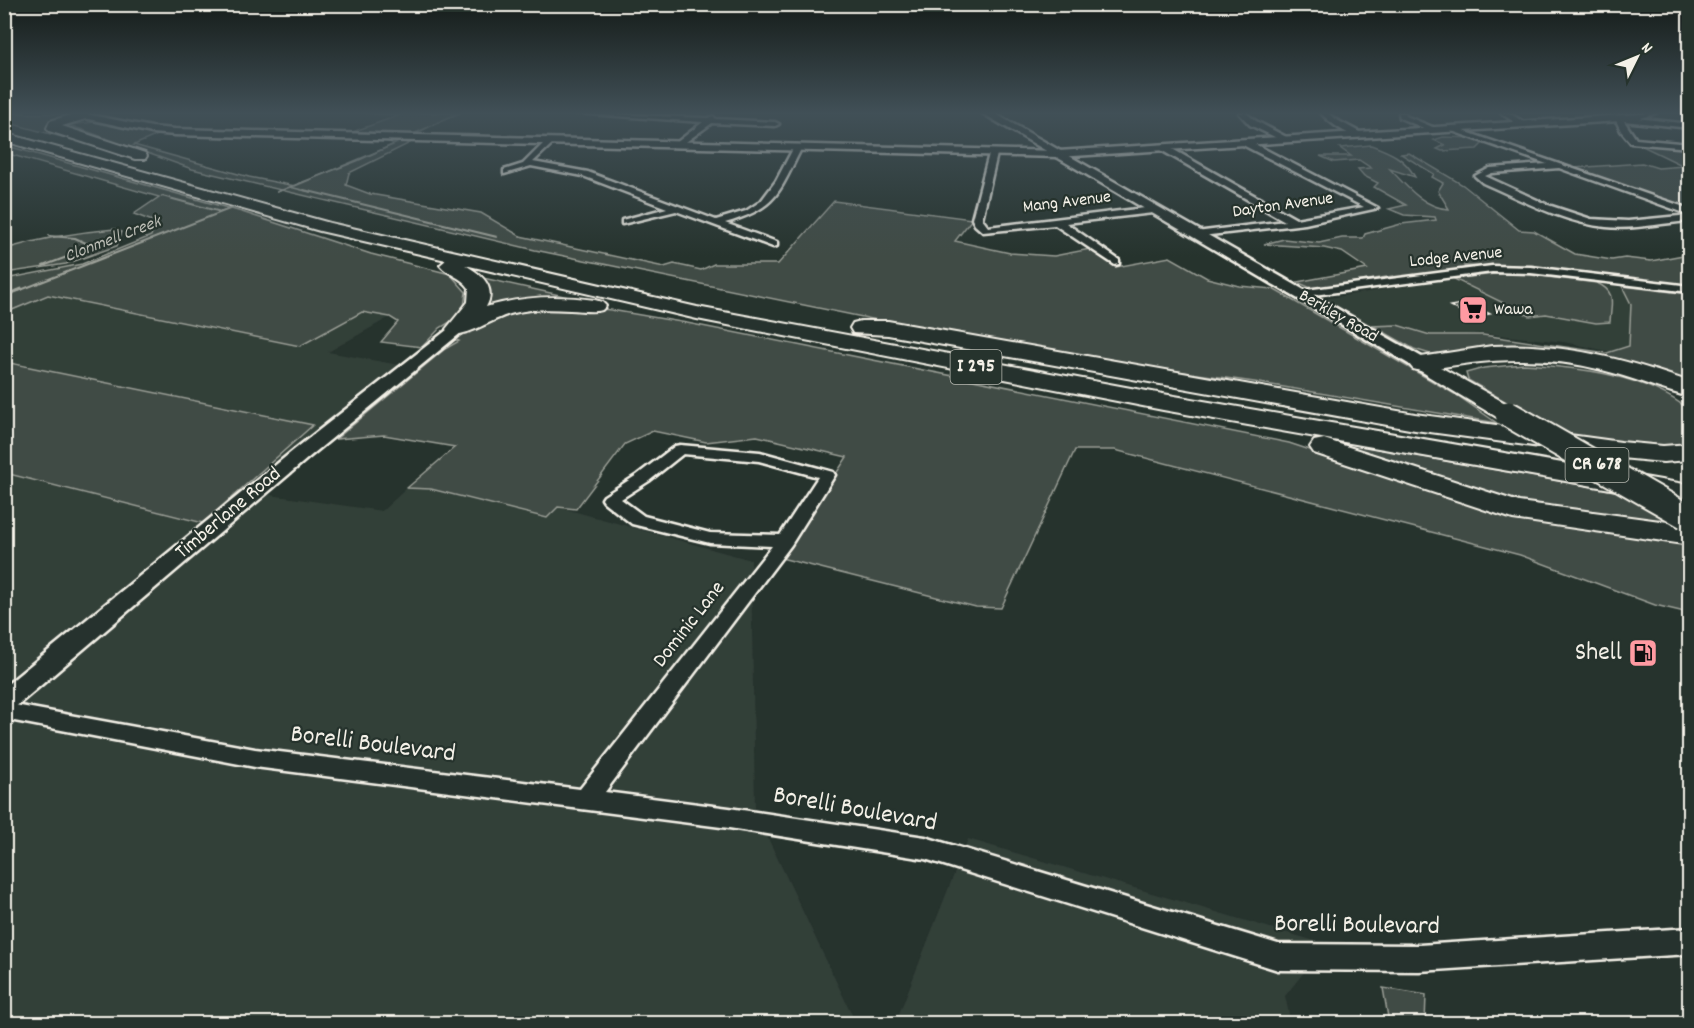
<svg xmlns="http://www.w3.org/2000/svg" width="1694" height="1028" viewBox="0 0 1694 1028" font-family="Dekko,sans-serif">
	<rect width="100%" height="100%" fill="#26332d"/>
	<filter id="ink" filterUnits="userSpaceOnUse"><feTurbulence type="fractalNoise" baseFrequency=".0167" numOctaves="2"/><feDisplacementMap in="SourceGraphic" scale="12" xChannelSelector="R" yChannelSelector="G"/><feConvolveMatrix kernelMatrix="1 2 1 2 8 2 1 2 1" color-interpolation-filters="sRGB"/></filter>
	<g filter="url(#ink)">
		<!-- built -->
		<g fill="#333f39">
			<polygon points="1452,279 1530,315 1557,314 1594,284 1630,288 1635,357 1564,342 1479,333 1401,345 1316,300"/>
			<polygon points="48,295 300,346 362,312 390,317 328,352 410,367 256,493 382,511 407,488 431,489 547,518 558,507 751,560 755,811 856,1023 5,1023 4,473 203,523 312,425 5,362 5,313"/>
			<polygon points="968,839 1315,941 1313,961 1285,996 1291,1023 895,1024"/>
		</g>
		<!-- green -->
		<g fill="#414b45" stroke="#9a9e96" stroke-width="1.5">
			<polygon points="4,113 73,114 52,124 111,150 5,122"/>
			<polygon points="364,113 460,113 406,137 410,143 349,173 346,185 370,194 481,213 520,236 664,267 674,264 701,270 714,264 778,264 834,201 972,219 955,241 1010,253 1054,256 1090,249 1116,267 1170,257 1207,278 1239,286 1273,289 1458,396 1497,423 1254,382 1120,363 882,321 535,250 192,169 69,125 95,122 160,134 134,145 249,177 295,186 395,144 375,137 341,136 400,115"/>
			<polygon points="1443,137 1476,138 1485,141 1477,149 1442,151 1437,149 1445,145 1434,140"/>
			<polygon points="1628,139 1689,145 1689,210 1573,168 1642,163 1658,168 1684,166"/>
			<polygon points="4,145 242,212 371,254 450,274 466,292 463,314 440,328 422,347 381,342 398,322 390,317 362,312 300,346 48,295 5,313 5,279 82,264 151,236 155,222 134,214 159,197 5,153"/>
			<path d="M1371,145c19,7 34,13 44,32l-25,-8c16,17 34,39 59,40l-11,-18 5,-8 -11,-6 2,-3 -33,-20 8,-1 54,32 56,45 15,1 41,23 37,6 13,-2 26,3 38,-7v33l-165,-20 -60,-1 2,3 -68,9 -5,-2 -80,13 -16,-7 70,-13 -25,-17 -18,-4 -60,-4 20,-5 35,4 23,-5h21l2,-4 36,-10 35,-4 -1,-3 -31,-2 -15,-6 17,-4 -32,-18 4,-4 -14,-7 -6,-7 13,-1 -12,-8 -25,2 -14,-6h31l-11,-8z"/>
			<path d="M115,229l7,3 -5,14 -51,18 -61,9v-24c37,-11 72,-17 110,-20z"/>
			<path d="M1494,274h28l75,9c20,9 14,20 13,39l-14,1 -50,-9 -16,2 -76,-37z"/>
			<polygon points="483,278 591,302 479,313 489,297"/>
			<polygon points="1622,286 1689,294 1689,386 1602,359 1430,354 1414,349 1373,326 1397,325 1430,335 1483,335 1607,353 1629,346 1631,304"/>
			<path d="M554,304l57,6 76,13 602,120 211,70 189,28v72l-34,-8 -135,-50 -405,-105h-40l-74,158 -25,-1 -195,-49 66,-101 -90,-21 -51,6 -53,-11 -28,13 -49,65 -18,-2 -11,11 -116,-29 -24,-1 48,-41 -71,-12 -48,4 109,-90 14,-8 -5,-2c35,-31 56,-29 100,-35z"/>
			<polygon points="5,362 313,425 203,523 5,473"/>
			<path d="M1523,364c53,3 125,11 166,46v36l-24,4 -97,-13 -100,-57 -2,-7 18,-5z"/>
			<path d="M1322,439l299,53 44,26 -9,2c-52,-4 -105,-7 -155,-21 -61,-17 -120,-38 -179,-60z"/>
			<polygon points="1383,988 1426,995 1425,1023 1389,1023"/>
		</g>
		<g fill="none" stroke-linecap="round" stroke-linejoin="round">
			<!-- stream-far2 -->
			<g stroke="#9fa39b" stroke-width="1.5">
				<polyline points="409,137 457,113"/>
				<polyline points="290,187 310,192"/>
				<polyline points="277,192 357,161 403,140"/>
			</g>
			<!-- stream-far1 -->
			<g stroke="#9fa39b" stroke-width="2">
				<polyline points="304,190 497,237"/>
				<polyline points="277,192 281,190"/>
				<polyline points="162,196 221,212"/>
				<polyline points="43,266 75,254 88,244 75,238 49,236"/>
				<polyline points="4,280 8,279"/>
				<polyline points="18,291 232,208"/>
			</g>
			<!-- stream -->
			<polyline stroke="#9fa39b" stroke-width="3" points="4,296 22,289"/>
		</g>
		<!-- building -->
		<polygon fill="#525c55" stroke="#f4f1e8" stroke-width="1.5" points="1468,303 1490,314 1472,317 1450,306"/>
		<g fill="none" stroke-linecap="round" stroke-linejoin="round">
			<!-- minor casing -->
			<g stroke="#f4f1e8" stroke-width="5">
				<g id="minor">
					<polygon points="576,113 708,118 713,116 716,119 775,122 779,124 775,126 712,123 679,147 676,147 676,143 703,122"/>
					<polygon points="1239,113 1246,113 1256,121 1292,140 1285,142 1250,125"/>
					<path d="M1321,113h7l7,6 30,16c-12,6 -36,-13 -44,-22z"/>
					<polygon points="1399,113 1405,113 1406,116 1440,130 1433,132 1400,118"/>
					<polygon points="1501,113 1509,113 1527,124 1520,126"/>
					<polygon points="1619,116 1690,124 1690,128 1624,121 1636,139 1690,144 1690,148 1631,143 1621,131 1615,118"/>
					<path d="M1452,127l238,82v6l-131,-47 -67,5 -7,3 63,29 43,14 37,2 62,-6v6c-28,2 -57,9 -84,6 -44,-5 -84,-27 -123,-44l-8,-7 15,-8 57,-4 -95,-33z"/>
					<path d="M547,140l7,2 -21,20 55,10 128,48 30,-9 15,-10 15,-20 18,-34 7,2c-23,45 -24,59 -76,74l52,19v4l-4,1 -97,-36 -54,13v-4l45,-12 -84,-32 -52,-10 -27,8v-4l19,-6z"/>
					<polygon points="1241,140 1247,140 1378,208 1305,224 1193,237 1193,233 1196,232 1285,221 1161,150 1161,146 1167,146 1296,219 1364,207 1241,144"/>
					<polygon points="993,152 997,154 982,219 988,227 1153,207 1158,210 1153,213 1066,223 1119,260 1119,264 1115,265 1055,225 983,232 975,225 972,219 989,154"/>
					<polygon points="1492,266 1531,267 1690,286 1690,292 1531,273 1492,272 1298,297 1292,294 1298,291"/>
					<path d="M680,445l80,7 73,20 2,3 -44,70 -186,247 124,16 196,29 353,107 141,1 271,-17v26l-271,17 -141,-1 -353,-111 -196,-31 -474,-61 -251,-48v-16l251,46 325,40 192,-243 -62,-3 -78,-19 -28,-22 -2,-3 2,-3 33,-21 38,-29zM683,454l76,7 59,16 -38,58 -70,-2 -66,-17 -23,-17 28,-18z"/>
				</g>
			</g>
			<!-- tertiary casing -->
			<g stroke="#f4f1e8" stroke-width="5">
				<g id="tertiary">
					<polygon points="81,113 152,127 175,129 1058,151 1656,113 1635,120 1058,157 175,135 152,133 84,118 80,115"/>
					<polygon points="457,324 465,329 462,332 308,458 13,709 4,712 4,687 294,450 452,326"/>
				</g>
			</g>
			<!-- secondary casing -->
			<g stroke="#f4f1e8" stroke-width="5">
				<polygon id="secondary" points="982,113 994,113 1441,368 1444,372 1441,376 1429,376"/>
			</g>
			<!-- primary casing -->
			<g stroke="#f4f1e8" stroke-width="4">
				<polygon id="primary" points="1435,366 1442,368 1516,409 1519,414 1516,419 1508,421 1500,419 1428,376 1425,372 1428,368"/>
			</g>
			<!-- motorway casing -->
			<g stroke="#f4f1e8" stroke-width="4">
				<g id="motorway">
					<polygon points="77,113 90,115 89,118 62,126 145,153 147,156 145,159 135,159 49,131 47,128 50,121"/>
					<path d="M4,133l326,90 367,84 466,87 527,91v18l-527,-93 -466,-91 -232,-54c17,9 32,23 21,42 37,-11 71,-12 109,-7l7,2 4,4 -4,4c-10,3 -21,0 -32,0 -19,-1 -37,-2 -56,3 -20,4 -46,25 -65,21l-3,-5 22,-27 1,-14c-7,-11 -21,-13 -29,-23l6,-5 -126,-29 -316,-90z"/>
					<polygon points="861,321 888,321 1415,414 1621,442 1663,446 1690,444 1690,460 1663,462 1621,458 1415,430 888,335 853,333 850,328 853,323"/>
					<path d="M1492,346c68,-4 134,13 198,36v15c-30,-7 -58,-20 -88,-27 -61,-16 -120,-11 -181,1l-8,-2 -4,-5 4,-5 8,-2z"/>
					<polygon points="1324,439 1519,502 1690,525 1690,545 1513,519 1314,453 1310,447 1314,441"/>
				</g>
			</g>
			<!-- minor -->
			<use href="#minor" fill="#26332d" fill-rule="evenodd"/>
			<!-- tertiary -->
			<use href="#tertiary" fill="#26332d" fill-rule="evenodd"/>
			<!-- secondary -->
			<use href="#secondary" fill="#26332d" fill-rule="evenodd"/>
			<!-- primary -->
			<use href="#primary" fill="#26332d" fill-rule="evenodd"/>
			<!-- motorway -->
			<use href="#motorway" fill="#26332d" fill-rule="evenodd"/>
			<!-- primary-bridge-far1 casing -->
			<g stroke="#f4f1e8" stroke-width="23" stroke-linecap="butt">
				<polyline id="primary-bridge-far1" points="1508,414 1511,416"/>
			</g>
			<!-- primary-bridge casing -->
			<g stroke="#f4f1e8" stroke-width="29" stroke-linecap="butt">
				<polyline id="primary-bridge" points="1508,414 1686,516"/>
			</g>
			<!-- primary-bridge-far1 -->
			<use href="#primary-bridge-far1" stroke="#26332d" stroke-width="20"/>
			<!-- primary-bridge -->
			<use href="#primary-bridge" stroke="#26332d" stroke-width="25"/>
		</g>
	</g>
	<!-- sky -->
	<linearGradient id="sky" x2="0" y2="1"><stop stop-color="#151c19"/><stop offset="0.44" stop-color="#415057"/><stop offset="1" stop-color="#415057" stop-opacity="0"/></linearGradient>
	<rect width="1694" height="257" fill="url(#sky)"/>
	<!-- icons -->
	<defs>
		<g id="supermarket-square" transform="scale(1.5)"><rect x="-9" y="-9" width="18" height="18" rx="4" fill="#ff9aa2" stroke="#26332d"/><path d="M-6-5.5h2.5l.6 2H6L4.5 2H-2.5L-4.4-4H-6ZM-1.5 3.2a1.3 1.3 0 1 0 .1 0ZM3 3.2a1.3 1.3 0 1 0 .1 0Z" fill="#111"/></g>
		<g id="fuel-square" transform="scale(1.5)"><rect x="-9" y="-9" width="18" height="18" rx="4" fill="#ff9aa2" stroke="#26332d"/><path d="M-5.5-6h7V0h2V4h1.3V-2.5L3-4.5l.8-.8L6-3V5H2.5V1h-1V6h-7ZM-4.2-4.7v3.2H.2V-4.7Z" fill="#111"/></g>
	</defs>
	<g fill-rule="evenodd">
		<use href="#supermarket-square" x="1473" y="310"/>
		<use href="#fuel-square" x="1643" y="653"/>
	</g>
	<g text-anchor="middle" dominant-baseline="central" stroke-width="4.5" stroke-linejoin="round" paint-order="stroke">
		<!-- far-street labels -->
		<g font-size="18" fill="#f4f1e8" stroke="#26332d">
			<text transform="translate(1067 203) rotate(-7)">Mang Avenue</text>
			<text transform="translate(1283 206) rotate(-8)">Dayton Avenue</text>
			<text transform="translate(1456 258) rotate(-6)">Lodge Avenue</text>
			<text transform="translate(1338 317) rotate(30)">Berkley Road</text>
		</g>
		<!-- far-water labels -->
		<g font-size="18" font-style="italic" fill="#bcbdb5" stroke="#26332d">
			<text transform="translate(113 240) rotate(-21)">Clonmell Creek</text>
		</g>
		<!-- far-poi labels -->
		<g font-size="18" fill="#f4f1e8" stroke="#26332d" text-anchor="start">
			<text x="1494" y="310">Wawa</text>
		</g>
		<!-- shield labels -->
		<g fill="#26332d" stroke="#b6b8b0" stroke-width="1.5">
			<rect x="950.5" y="350" width="51" height="34" rx="4.5"/>
			<rect x="1565.5" y="448" width="63" height="34" rx="4.5"/>
		</g>
		<g font-size="20" font-weight="bold" fill="#f4f1e8">
			<text x="976" y="367">I 295</text>
			<text x="1597" y="465">CR 678</text>
		</g>
		<!-- street labels -->
		<g font-size="21" fill="#f4f1e8" stroke="#26332d">
			<text transform="translate(229 514) rotate(-40)">Timberlane Road</text>
			<text transform="translate(690 625) rotate(-52)">Dominic Lane</text>
		</g>
		<!-- near-poi labels -->
		<g font-size="26" fill="#f4f1e8" stroke="#26332d" text-anchor="end">
			<text x="1622" y="653">Shell</text>
		</g>
		<!-- near-street labels -->
		<g font-size="26" fill="#f4f1e8" stroke="#26332d">
			<text transform="translate(373 745) rotate(7)">Borelli Boulevard</text>
			<text transform="translate(855 810) rotate(10)">Borelli Boulevard</text>
			<text transform="translate(1357 926) rotate(1)">Borelli Boulevard</text>
		</g>
	</g>
	<!-- margin -->
	<rect width="1694" height="1028" fill="none" stroke="#26332d" stroke-width="24"/>
	<rect x="12" y="12" width="1670" height="1004" fill="none" stroke="#f4f1e8" stroke-width="2" filter="url(#ink)"/>
	<!-- north arrow -->
	<g transform="translate(1637 57) rotate(47)" stroke="#26332d" stroke-width="4.5" paint-order="stroke">
	<path d="M0-4.5L10 22L0 15L-10 22Z" fill="#f4f1e8"/>
	<text y="-9" font-size="16" font-weight="bold" text-anchor="middle" fill="#f4f1e8">N</text>
	</g>
</svg>
